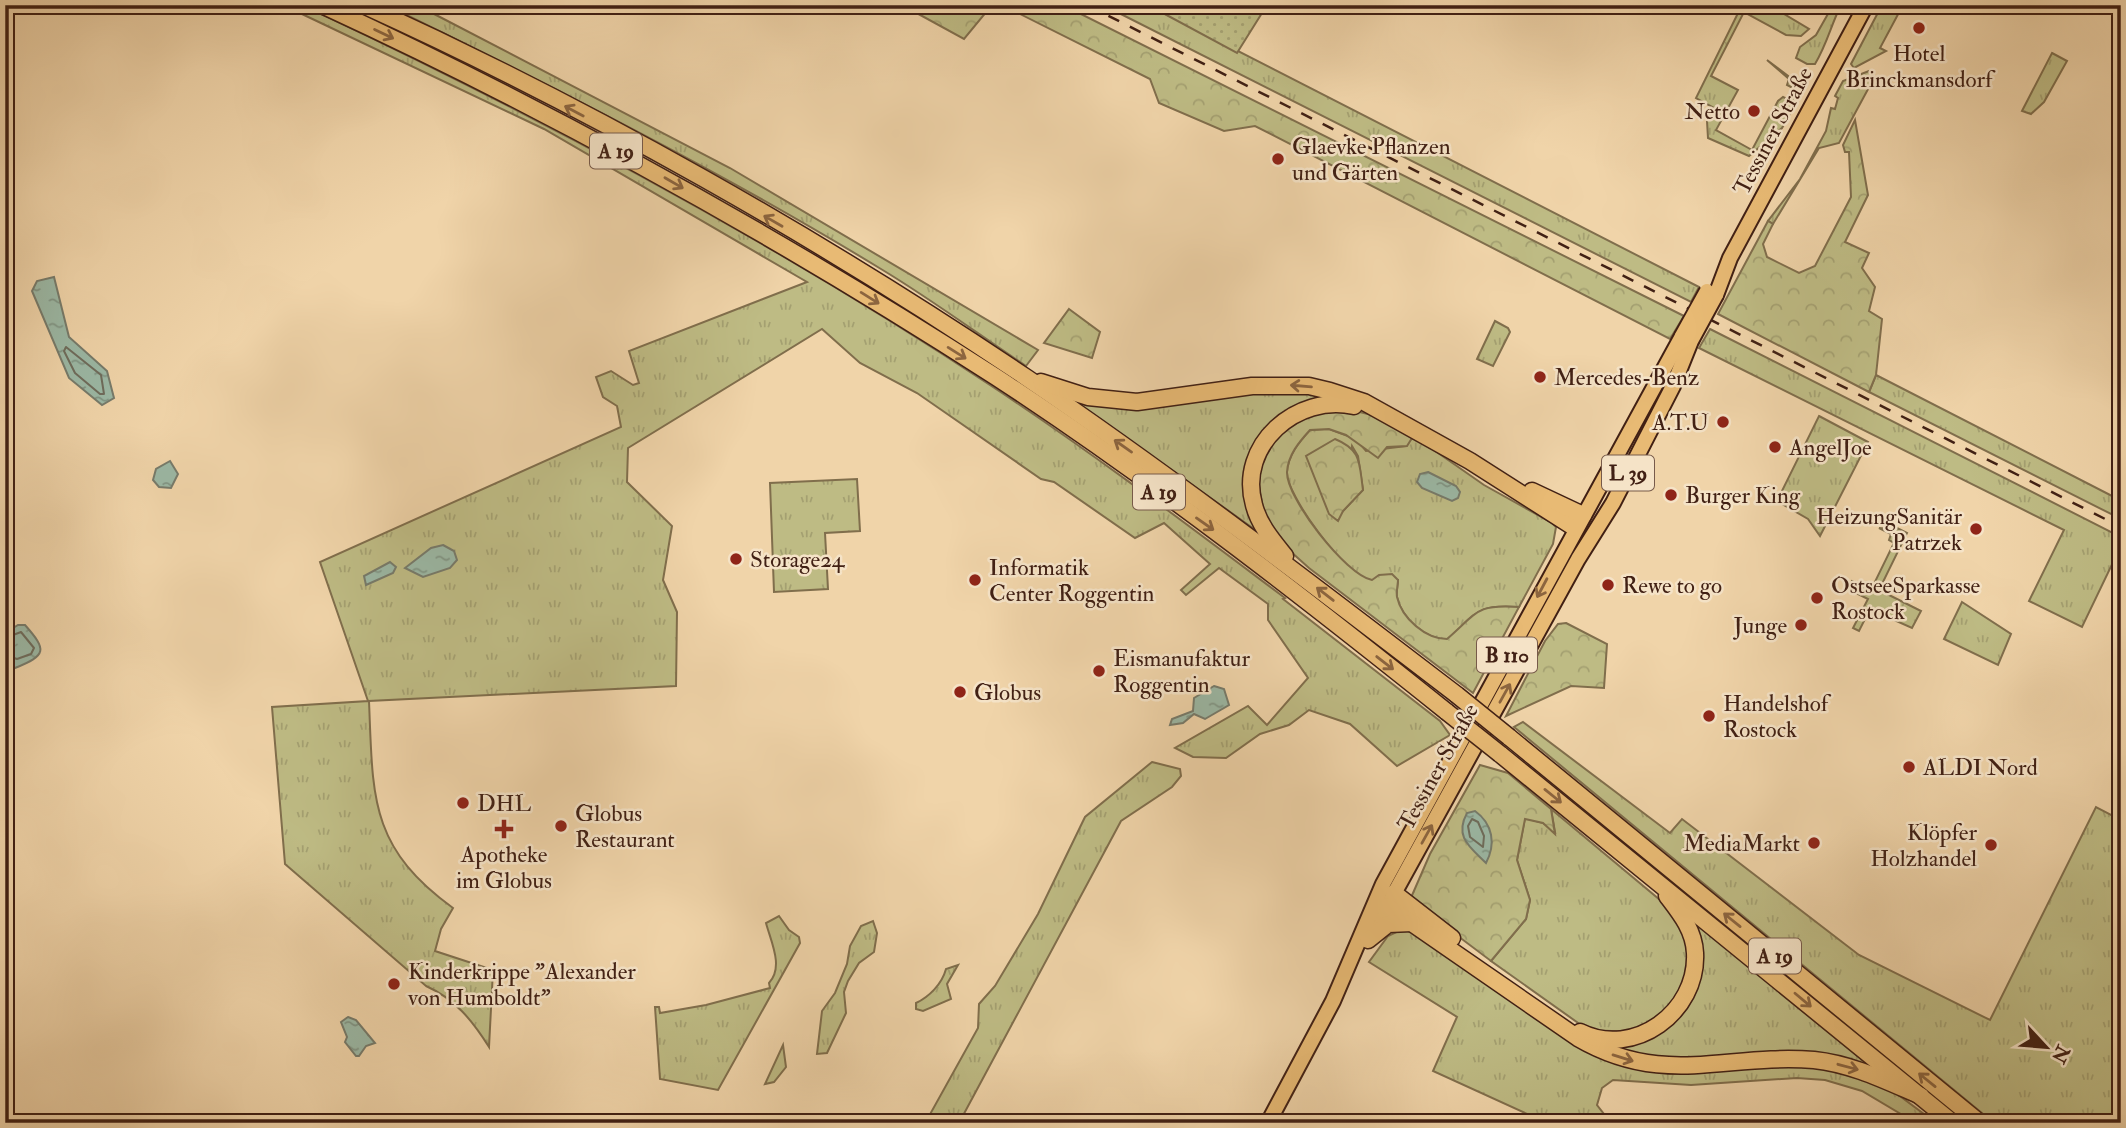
<svg xmlns="http://www.w3.org/2000/svg" width="2126" height="1128" viewBox="0 0 2126 1128" font-family="'IM FELL Double Pica',serif">
	<defs>
		<pattern id="grass-tufts" width="24" height="20" patternUnits="userSpaceOnUse" patternTransform="scale(1.75)"><rect width="24" height="20" fill="#bebb84"/><path d="M3 7l-1-3M5 7V3M7 7l1-3M15 17l-1-3M17 17v-4M19 17l1-3" fill="none" stroke="#a4a071"/></pattern>
		<pattern id="forest-crowns" width="20" height="18" patternUnits="userSpaceOnUse" patternTransform="scale(1.75)"><rect width="20" height="18" fill="#bebb84"/><path d="M2 6a3 3 0 1 1 6 0M12 15a3 3 0 1 1 6 0" fill="none" stroke="#a4a071"/></pattern>
		<pattern id="garden-dots" width="8" height="8" patternUnits="userSpaceOnUse" patternTransform="scale(1.75)"><rect width="8" height="8" fill="#bebb84"/><path d="M2 2h.1M6 6h.1" fill="none" stroke="#a4a071" stroke-width="1.8" stroke-linecap="round"/></pattern>
		<pattern id="water-ripples" width="26" height="14" patternUnits="userSpaceOnUse" patternTransform="scale(1.75)"><rect width="26" height="14" fill="#9bb8a5"/><path d="M2 4q2-2 4 0t4 0M15 11q2-2 4 0t4 0" fill="none" stroke="#809585"/></pattern>
	</defs>
	<rect width="100%" height="100%" fill="#f0d4a9"/>
	<filter id="stains"><feTurbulence type="fractalNoise" baseFrequency=".00286" numOctaves="4"/><feColorMatrix values="0 0 0 0 .2 0 0 0 0 .09 0 0 0 0 .02 0 0 0 .5 -.17"/></filter>
	<radialGradient id="worn" r=".72"><stop offset=".6" stop-color="#630" stop-opacity="0"/><stop offset="1" stop-color="#630" stop-opacity=".3"/></radialGradient>
	<!-- grass -->
	<g fill="url(#grass-tufts)" stroke="#806e4c" stroke-width="2" fill-rule="evenodd">
		<path d="M283,5h18l29,13c229,109 452,229 663,369 100,66 196,139 292,211l-2,1 157,122 10,14 -53,31 -47,-42 -41,-14 -20,15 -29,9 -34,24 -33,-1 -18,-9 73,-42 19,19 41,-47 -40,-58v-16l-49,-36 -33,27 -5,-5 29,-26 -46,-41 -29,15 -81,-56 -13,-3 -124,-86 -57,-30 -38,-34 -194,119 -1,34 45,44 -9,54 14,32 -1,74 -307,15c4,96 0,146 84,207l-12,21 -6,22 58,19 -4,77c-17,-27 -34,-48 -63,-61l-141,-122 -13,-157 96,-6 -48,-139 301,-135 -4,-21 -14,-9 -7,-20 15,-6 22,14 6,-2 -10,-32 178,-69 -263,-153z"/>
		<path d="M386,5h30l22,11 292,152 308,182 -12,16c-48,-32 -95,-67 -145,-97 -159,-97 -327,-182 -495,-264z"/>
		<polygon points="1103,5 1148,5 1699,287 1691,302"/>
		<polygon points="1742,5 1769,5 1809,29 1801,36 1786,35 1744,12 1711,76 1738,90 1716,130 1752,150 1778,101 1783,97 1787,99 1793,88 1787,85 1789,79 1767,60 1804,88 1782,128 1749,156 1708,138 1707,121 1714,108 1696,98"/>
		<path d="M1833,5h8c-10,20 -14,39 -26,59h-8l-11,-6 4,-11 16,-12z"/>
		<polygon points="1882,5 1903,5 1880,48 1886,51 1854,68 1851,64"/>
		<polygon points="2052,53 2067,61 2044,102 2031,114 2022,111"/>
		<polygon points="1869,71 1874,78 1839,143 1819,148 1773,224 1768,221 1800,179 1826,131 1831,108 1835,109 1838,98 1835,96 1843,81"/>
		<polygon points="1495,321 1508,328 1510,332 1493,366 1477,359"/>
		<polygon points="1710,329 2121,537 2121,558 2116,556 2082,627 2029,601 2064,530 1699,348"/>
		<polygon points="1876,375 2114,497 2121,478 2121,519 1869,392"/>
		<polygon points="1295,389 1351,401 1309,403 1261,534 1069,397 1095,402"/>
		<polygon points="1819,416 1868,442 1820,536 1808,519 1777,501"/>
		<path d="M1329,429l27,10 10,12 40,-5 6,-8 6,1 66,46 68,38 4,4 -3,17 -34,63c-43,-3 -41,5 -72,33 -21,-1 -45,-21 -50,-43 -1,-5 1,-12 1,-17 -10,0 -23,2 -32,-1 -23,-8 -80,-84 -79,-107 1,-17 12,-30 23,-42zM1352,446l6,10 5,34 -20,21z"/>
		<polygon points="857,479 860,531 825,533 828,589 774,592 770,483"/>
		<polygon points="1893,526 1907,533 1879,590 1921,611 1912,628 1883,615 1883,612 1871,607 1859,631 1853,628 1868,599 1848,589 1852,581 1871,590 1894,543 1889,540 1891,534 1879,528 1890,529"/>
		<polygon points="1962,602 2011,634 1998,665 1944,639"/>
		<polygon points="1523,722 1670,833 1682,819 1859,955 1990,1020 2096,807 2121,820 2121,1123 1994,1123 1514,727"/>
		<polygon points="1152,762 1180,769 1181,776 1172,787 1121,821 959,1123 913,1123 928,1118 978,1028 979,1004 995,986 1038,914 1085,817"/>
		<polygon points="1551,809 1672,910 1684,925 1691,965 1671,1011 1635,1032 1588,1030 1491,961 1526,919 1530,900 1517,860 1525,818 1543,823 1555,832"/>
		<path d="M779,916l10,14 10,7 1,6 -82,147 -58,-11 -5,-72h4l1,6 46,-8 64,-17 -1,-5c15,-16 2,-41 -3,-60z"/>
		<polygon points="1689,918 1881,1075 1869,1070 1664,1063 1596,1041 1608,1042 1685,1007"/>
		<polygon points="873,921 877,933 874,952 859,963 848,981 844,992 846,1013 827,1053 817,1054 822,1011 835,993 847,964 850,946 861,926"/>
		<polygon points="1407,927 1618,1061 1825,1065 1889,1088 1936,1123 1916,1123 1862,1091 1825,1080 1797,1078 1691,1085 1613,1080 1602,1088 1597,1105 1611,1123 1547,1123 1433,1071 1457,1017 1369,962 1388,936"/>
		<path d="M958,965l-11,19 4,15 -28,12 -7,-2v-6c13,-6 26,-19 30,-34z"/>
		<polygon points="783,1045 786,1067 774,1082 765,1084"/>
	</g>
	<!-- forest -->
	<g fill="url(#forest-crowns)" stroke="#806e4c" stroke-width="2">
		<polygon points="902,5 992,5 964,39"/>
		<polygon points="1002,5 1063,5 1684,316 1670,339 1255,126 1224,131 1159,103 1150,79"/>
		<polygon points="1855,120 1868,195 1845,242 1869,253 1862,268 1875,287 1869,311 1882,319 1876,375 1869,392 1718,314 1768,221 1773,224 1763,244 1767,257 1799,273 1815,266 1851,197 1849,152 1845,152 1843,145"/>
		<polygon points="1069,309 1100,332 1092,358 1044,343"/>
		<path d="M1343,408l29,7 46,24 -6,-1 -5,8 -20,1 -9,11 -32,-23 -17,-6 -19,1c-11,12 -22,25 -23,42 -1,26 59,103 85,108l7,-5 13,-1 6,6c0,4 -2,12 -1,17 5,22 29,42 50,42 31,-27 29,-35 72,-32l-46,86 -164,-125 -29,-26 -15,-22 -8,-45 5,-22 35,-37z"/>
		<path d="M1335,439c27,11 24,24 28,51l-20,21 -5,10 -9,-7 -23,-58z"/>
		<polygon points="1566,623 1607,644 1604,688 1571,686 1506,716 1545,641 1558,624"/>
		<polygon points="1480,765 1508,773 1551,809 1555,834 1543,823 1525,819 1517,860 1530,900 1526,919 1491,961 1410,900 1430,854"/>
	</g>
	<!-- garden -->
	<polygon fill="url(#garden-dots)" stroke="#806e4c" stroke-width="2" points="1148,5 1267,5 1237,53"/>
	<!-- water -->
	<g fill="url(#water-ripples)" stroke="#777b6b" stroke-width="2">
		<polygon points="54,277 69,337 107,371 114,398 102,405 69,378 32,291 37,281"/>
		<polygon points="170,461 178,474 171,488 159,487 153,480 156,469"/>
		<polygon points="1428,472 1456,486 1460,492 1458,498 1452,501 1422,488 1417,482 1420,474"/>
		<polygon points="443,545 454,551 457,560 450,568 423,577 405,568 431,548"/>
		<polygon points="390,562 396,567 393,573 366,585 364,576"/>
		<path d="M18,625h7c22,25 22,30 -10,43l-10,-8v-27z"/>
		<polygon points="1214,686 1224,689 1229,705 1205,719 1194,714 1183,723 1170,725 1172,719 1193,711 1194,698"/>
		<path d="M1475,811c18,13 21,33 11,52 -16,-16 -32,-26 -19,-50z"/>
		<polygon points="348,1017 356,1020 375,1043 366,1046 359,1056 356,1056 345,1042 347,1037 341,1022"/>
	</g>
	<g fill="none" stroke-linecap="round" stroke-linejoin="round">
		<!-- shore -->
		<g stroke="#6e6c5c" stroke-width="2">
			<polygon points="66,347 101,375 104,394 100,394 75,373 64,351"/>
			<polyline points="5,638 21,632 34,648 31,654 17,659 5,655"/>
			<polygon points="1472,819 1478,822 1484,836 1483,847 1470,837 1468,826"/>
		</g>
		<!-- primary casing -->
		<g stroke="#412014" stroke-width="18">
			<g id="primary">
				<polyline points="1716,295 1730,258 1866,5"/>
				<polyline points="1369,939 1578,559 1613,503 1673,386 1691,341"/>
				<polyline points="1268,1123 1333,1001 1383,884 1682,336"/>
			</g>
		</g>
		<!-- highway casing -->
		<g stroke="#412014" stroke-width="19">
			<g id="highway">
				<path d="M322,5c234,108 458,233 674,372 156,102 305,218 451,335"/>
				<path d="M363,5c227,103 458,234 664,373 147,100 289,209 430,317"/>
				<polyline points="1041,382 1088,397 1137,402 1252,386 1309,386 1330,391 1364,402 1470,461 1575,528"/>
				<polyline points="1532,491 1583,515"/>
				<path d="M1285,556c-12,-15 -26,-31 -31,-51 -17,-60 43,-112 100,-99"/>
				<polyline points="1509,737 1980,1123"/>
				<polyline points="1500,754 1953,1123"/>
				<polyline points="1394,893 1452,938"/>
				<path d="M1387,906l191,132c86,50 147,15 236,22 38,4 72,21 107,36"/>
				<polyline points="1368,940 1388,924 1412,923"/>
				<path d="M1580,1032c54,27 118,-20 115,-79 -1,-23 -15,-40 -28,-57"/>
			</g>
		</g>
		<!-- primary -->
		<use href="#primary" stroke="#e8ba74" stroke-width="14"/>
		<!-- highway -->
		<use href="#highway" stroke="#e8ba74" stroke-width="16"/>
		<!-- rail -->
		<polyline stroke="#412014" stroke-width="2.5" stroke-dasharray="12 12" stroke-linecap="butt" points="1087,5 2121,527"/>
		<!-- primary-bridge casing -->
		<g stroke="#412014" stroke-width="18" stroke-linecap="butt">
			<g id="primary-bridge">
				<polyline points="1682,336 1707,291"/>
				<polyline points="1691,341 1716,295"/>
			</g>
		</g>
		<!-- highway-bridge casing -->
		<g stroke="#412014" stroke-width="19" stroke-linecap="butt">
			<g id="highway-bridge">
				<polyline points="1457,695 1509,737"/>
				<polyline points="1447,712 1500,754"/>
			</g>
		</g>
		<!-- primary-bridge -->
		<use href="#primary-bridge" stroke="#e8ba74" stroke-width="14"/>
		<!-- highway-bridge -->
		<use href="#highway-bridge" stroke="#e8ba74" stroke-width="16"/>
	</g>
	<!-- one-way arrows -->
	<defs><path id="oneway-shaft" d="M-6 0H5M1.5-3L5.5 0L1.5 3" fill="none" stroke-width="1.6" stroke-linecap="round" stroke-linejoin="round" transform="scale(1.75)"/></defs>
	<g stroke="#8c653f">
		<use href="#oneway-shaft" transform="translate(384 34) rotate(26)"/>
		<use href="#oneway-shaft" transform="translate(574 111) rotate(-152)"/>
		<use href="#oneway-shaft" transform="translate(674 183) rotate(30)"/>
		<use href="#oneway-shaft" transform="translate(773 221) rotate(-150)"/>
		<use href="#oneway-shaft" transform="translate(870 298) rotate(32)"/>
		<use href="#oneway-shaft" transform="translate(957 353) rotate(32)"/>
		<use href="#oneway-shaft" transform="translate(1301 386) rotate(-175)"/>
		<use href="#oneway-shaft" transform="translate(1123 446) rotate(-145)"/>
		<use href="#oneway-shaft" transform="translate(1205 524) rotate(35)"/>
		<use href="#oneway-shaft" transform="translate(1542 588) rotate(118)"/>
		<use href="#oneway-shaft" transform="translate(1325 594) rotate(-142)"/>
		<use href="#oneway-shaft" transform="translate(1385 663) rotate(38)"/>
		<use href="#oneway-shaft" transform="translate(1505 693) rotate(-61)"/>
		<use href="#oneway-shaft" transform="translate(1553 796) rotate(39)"/>
		<use href="#oneway-shaft" transform="translate(1427 834) rotate(-61)"/>
		<use href="#oneway-shaft" transform="translate(1732 920) rotate(-141)"/>
		<use href="#oneway-shaft" transform="translate(1803 1000) rotate(40)"/>
		<use href="#oneway-shaft" transform="translate(1623 1058) rotate(17)"/>
		<use href="#oneway-shaft" transform="translate(1848 1067) rotate(15)"/>
		<use href="#oneway-shaft" transform="translate(1927 1080) rotate(-141)"/>
	</g>
	<!-- markers -->
	<g fill="#8f2418" stroke="#f5e3c7" stroke-width="2.5">
		<circle cx="1919" cy="28" r="7"/>
		<circle cx="1754" cy="111" r="7"/>
		<circle cx="1278" cy="159" r="7"/>
		<circle cx="1540" cy="377" r="7"/>
		<circle cx="1723" cy="422" r="7"/>
		<circle cx="1775" cy="447" r="7"/>
		<circle cx="1671" cy="495" r="7"/>
		<circle cx="1976" cy="529" r="7"/>
		<circle cx="736" cy="559" r="7"/>
		<circle cx="975" cy="580" r="7"/>
		<circle cx="1608" cy="585" r="7"/>
		<circle cx="1817" cy="598" r="7"/>
		<circle cx="1801" cy="625" r="7"/>
		<circle cx="1099" cy="671" r="7"/>
		<circle cx="960" cy="692" r="7"/>
		<circle cx="1709" cy="716" r="7"/>
		<circle cx="1909" cy="767" r="7"/>
		<circle cx="463" cy="803" r="7"/>
		<circle cx="561" cy="826" r="7"/>
		<path d="M500.5 818.5h7v7h7v7h-7v7h-7v-7h-7v-7h7z"/>
		<circle cx="1814" cy="843" r="7"/>
		<circle cx="1991" cy="845" r="7"/>
		<circle cx="394" cy="984" r="7"/>
	</g>
	<g text-anchor="middle" dominant-baseline="central" stroke-width="5" stroke-linejoin="round" paint-order="stroke">
		<!-- shield labels -->
		<g fill="#f5e3c7" stroke="#775a4a" stroke-width="2">
			<rect x="590" y="133.5" width="52" height="35" rx="5"/>
			<rect x="1602" y="455.5" width="52" height="35" rx="5"/>
			<rect x="1133" y="474.5" width="52" height="35" rx="5"/>
			<rect x="1477" y="637.5" width="60" height="35" rx="5"/>
			<rect x="1749" y="938.5" width="52" height="35" rx="5"/>
		</g>
		<g font-size="21" font-weight="bold" fill="#412014">
			<text x="616" y="151">A 19</text>
			<text x="1628" y="473">L 39</text>
			<text x="1159" y="492">A 19</text>
			<text x="1507" y="655">B 110</text>
			<text x="1775" y="956">A 19</text>
		</g>
		<!-- poi labels -->
		<g font-size="23" fill="#412014" stroke="#f5e3c7" text-anchor="start">
			<text x="1919" y="53" text-anchor="middle">Hotel<tspan x="1919" dy="26">Brinckmansdorf</tspan></text>
			<text x="1740" y="111" text-anchor="end">Netto</text>
			<text x="1292" y="146">Glaevke Pflanzen<tspan x="1292" dy="26">und Gärten</tspan></text>
			<text x="1554" y="377">Mercedes-Benz</text>
			<text x="1709" y="422" text-anchor="end">A.T.U</text>
			<text x="1789" y="447">AngelJoe</text>
			<text x="1685" y="495">Burger King</text>
			<text x="1962" y="516" text-anchor="end">HeizungSanitär<tspan x="1962" dy="26">Patrzek</tspan></text>
			<text x="750" y="559">Storage24</text>
			<text x="989" y="567">Informatik<tspan x="989" dy="26">Center Roggentin</tspan></text>
			<text x="1622" y="585">Rewe to go</text>
			<text x="1831" y="585">OstseeSparkasse<tspan x="1831" dy="26">Rostock</tspan></text>
			<text x="1787" y="625" text-anchor="end">Junge</text>
			<text x="1113" y="658">Eismanufaktur<tspan x="1113" dy="26">Roggentin</tspan></text>
			<text x="974" y="692">Globus</text>
			<text x="1723" y="703">Handelshof<tspan x="1723" dy="26">Rostock</tspan></text>
			<text x="1923" y="767">ALDI Nord</text>
			<text x="477" y="803">DHL</text>
			<text x="575" y="813">Globus<tspan x="575" dy="26">Restaurant</tspan></text>
			<text x="1977" y="832" text-anchor="end">Klöpfer<tspan x="1977" dy="26">Holzhandel</tspan></text>
			<text x="1800" y="843" text-anchor="end">MediaMarkt</text>
			<text x="504" y="854" text-anchor="middle">Apotheke<tspan x="504" dy="26">im Globus</tspan></text>
			<text x="408" y="971">Kinderkrippe "Alexander<tspan x="408" dy="26">von Humboldt"</tspan></text>
		</g>
		<!-- street labels -->
		<g font-size="23" fill="#412014" stroke="#f5e3c7">
			<text transform="translate(1773 131) rotate(-62)">Tessiner Straße</text>
			<text transform="translate(1438 767) rotate(-61)">Tessiner Straße</text>
		</g>
	</g>
	<!-- margin -->
	<rect width="2126" height="1128" fill="none" stroke="#f0d4a9" stroke-width="28"/>
	<rect x="7" y="7" width="2112" height="1114" fill="none" stroke="#412014" stroke-width="3.5"/>
	<rect x="14" y="14" width="2098" height="1100" fill="none" stroke="#412014" stroke-width="2"/>
	<!-- north arrow -->
	<g transform="translate(2046 1047) rotate(116)" stroke="#f5e3c7" stroke-width="5" paint-order="stroke">
	<path d="M0-5L12 26L0 18L-12 26Z" fill="#412014"/>
	<text y="-10" font-size="19" font-weight="bold" text-anchor="middle" fill="#412014">N</text>
	</g>
	<rect width="100%" height="100%" filter="url(#stains)"/>
	<rect width="100%" height="100%" fill="url(#worn)"/>
</svg>
